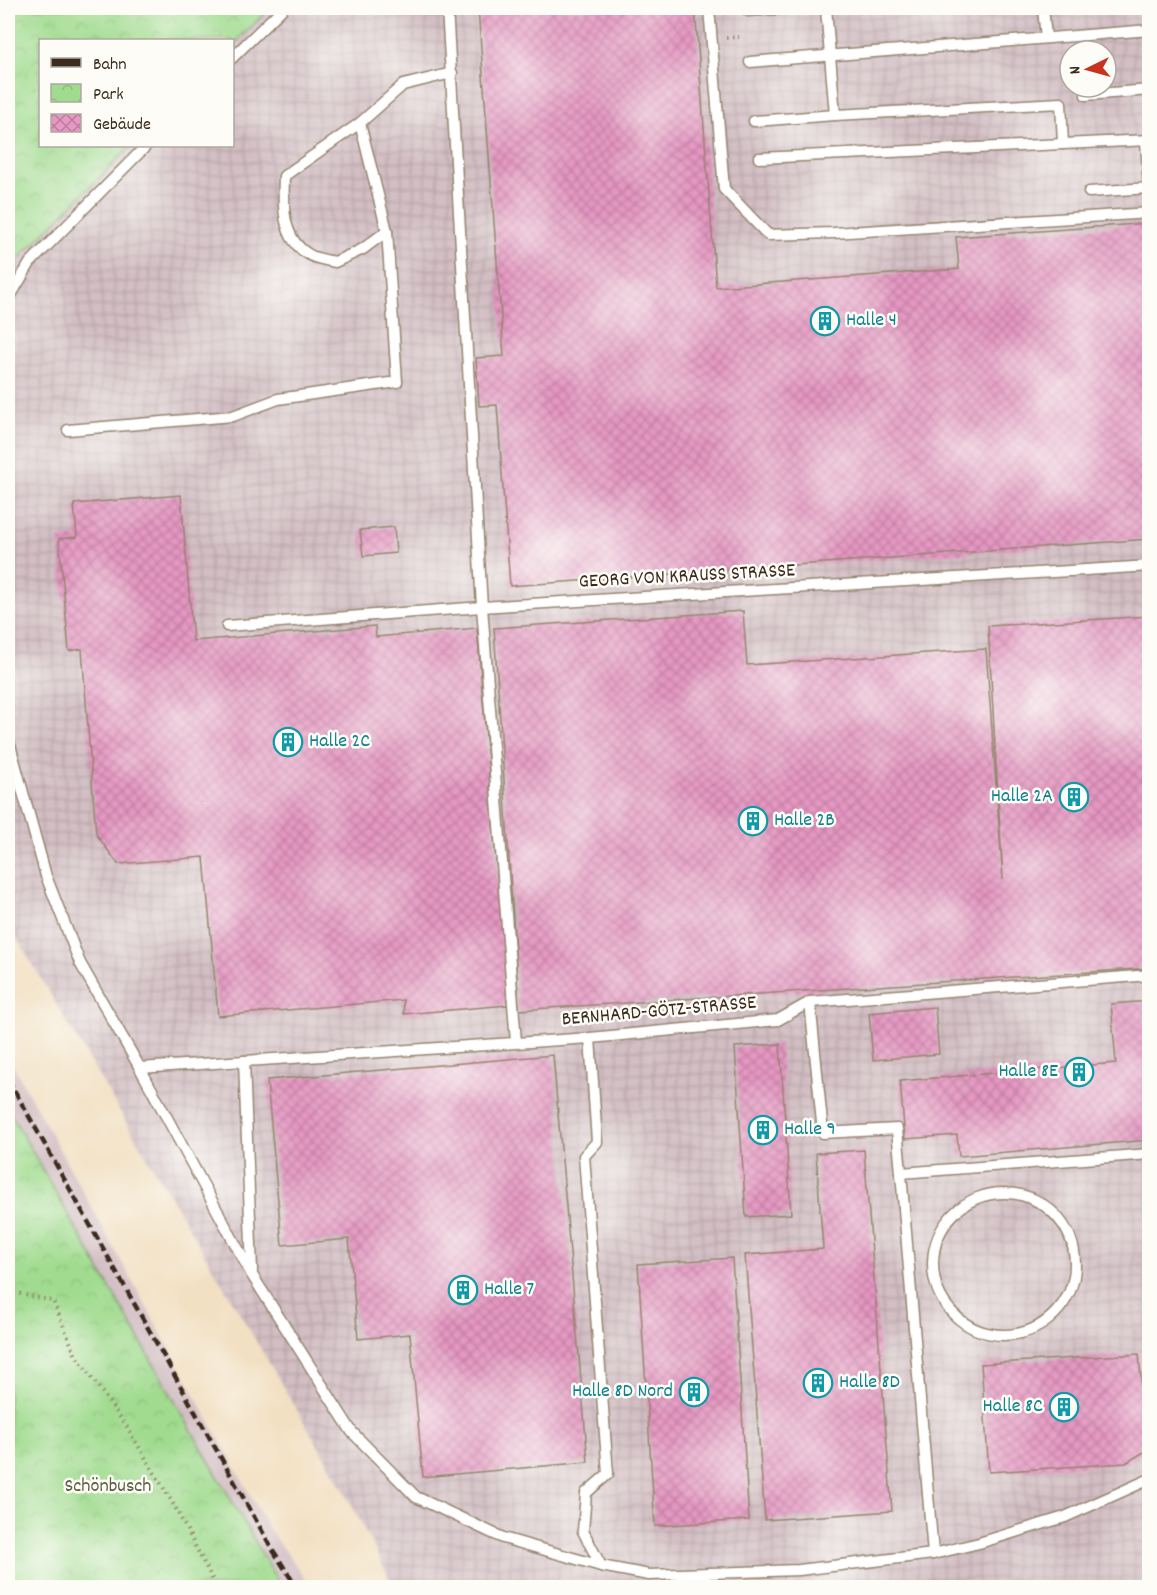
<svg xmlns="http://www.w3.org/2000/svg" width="1157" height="1595" viewBox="0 0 1157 1595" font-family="Dekko,sans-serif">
	<defs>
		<pattern id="industrial-grid" width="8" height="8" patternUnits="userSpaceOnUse" patternTransform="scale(1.5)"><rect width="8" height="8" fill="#d2bec3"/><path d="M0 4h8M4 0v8" fill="none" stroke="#b5a3a7"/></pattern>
		<pattern id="park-crowns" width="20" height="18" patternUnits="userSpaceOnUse" patternTransform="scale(1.5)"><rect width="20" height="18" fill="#a0db8f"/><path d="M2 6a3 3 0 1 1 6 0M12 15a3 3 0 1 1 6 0" fill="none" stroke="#8bbc7b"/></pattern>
		<pattern id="building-cross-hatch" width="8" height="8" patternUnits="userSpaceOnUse" patternTransform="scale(1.5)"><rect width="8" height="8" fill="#e698c3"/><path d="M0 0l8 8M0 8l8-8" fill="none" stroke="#bc7c9e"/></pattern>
	</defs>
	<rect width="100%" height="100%" fill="#fdfcf7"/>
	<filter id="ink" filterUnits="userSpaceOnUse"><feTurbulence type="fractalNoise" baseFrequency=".0167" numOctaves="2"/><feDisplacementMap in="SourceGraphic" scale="12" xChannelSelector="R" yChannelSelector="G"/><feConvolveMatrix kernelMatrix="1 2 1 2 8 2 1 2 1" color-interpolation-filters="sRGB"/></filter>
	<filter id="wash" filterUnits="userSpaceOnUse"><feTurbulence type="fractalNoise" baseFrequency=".008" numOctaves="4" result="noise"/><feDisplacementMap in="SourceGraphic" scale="24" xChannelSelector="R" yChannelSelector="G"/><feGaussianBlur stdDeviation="1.35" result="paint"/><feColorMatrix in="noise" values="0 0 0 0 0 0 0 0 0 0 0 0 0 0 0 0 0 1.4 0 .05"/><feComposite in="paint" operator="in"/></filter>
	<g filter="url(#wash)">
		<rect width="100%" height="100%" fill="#f2e0c2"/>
		<!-- industrial -->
		<path fill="url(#industrial-grid)" fill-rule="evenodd" d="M270,8h879v1579h-755l-53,-103 -333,-561v-654l123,-123h101l1,-101zM1070,51h36v36h-36z"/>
		<!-- railway -->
		<polygon fill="#d2bec3" points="8,1056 269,1529 312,1587 281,1587 8,1109"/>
		<!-- park -->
		<g fill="url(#park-crowns)" stroke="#6e8256" stroke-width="1.5">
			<polygon points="8,8 270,8 233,45 232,40 40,40 40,146 131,146 8,269"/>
			<polygon points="8,1109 281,1587 8,1587"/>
		</g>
		<g id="blocks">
			<!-- building -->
			<g fill="url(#building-cross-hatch)">
				<polygon points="478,8 695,8 716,287 959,269 956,237 1150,223 1150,539 510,586 497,405 479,406 476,358 504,356"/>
				<polygon points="181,495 193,641 375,626 376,637 477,628 508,1005 404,1014 403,1000 218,1016 204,857 118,864 96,834 82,649 69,651 59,539 77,537 74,504"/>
				<polygon points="394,527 396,553 363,556 360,530"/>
				<polygon points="743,611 747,665 986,649 1003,880 988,626 1150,616 1150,968 519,1010 494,628"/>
				<polygon points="1150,1001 1150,1140 959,1156 957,1135 905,1139 900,1081 1116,1063 1111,1004"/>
				<polygon points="935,1007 939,1054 873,1060 869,1013"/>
				<polygon points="780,1044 791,1214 746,1217 735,1047"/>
				<polygon points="553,1055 588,1462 423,1477 410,1334 358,1339 349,1239 282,1245 267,1080"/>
				<polygon points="864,1150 892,1511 765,1520 745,1255 823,1249 816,1153"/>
				<polygon points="732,1258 749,1520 655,1526 638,1264"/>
				<polygon points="1139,1354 1147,1450 1126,1463 989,1472 981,1364"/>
			</g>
		</g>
	</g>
	<g filter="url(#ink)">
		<use href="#blocks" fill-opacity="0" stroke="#968570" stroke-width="1.5"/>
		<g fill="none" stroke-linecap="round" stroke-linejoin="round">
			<!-- service casing -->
			<g stroke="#968570" stroke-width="13">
				<g id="service">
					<polyline points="447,8 482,607 516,1042"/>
					<polyline points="709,8 724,189 768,235 833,233 1150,213"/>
					<polyline points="1043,8 1046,38"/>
					<polyline points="748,11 796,8"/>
					<polyline points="232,58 283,8"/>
					<polyline points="750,62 1150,30"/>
					<polyline points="1086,95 1150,90"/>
					<polyline points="835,115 1061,103 1063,144"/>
					<polyline points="754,121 835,115 826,8"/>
					<polyline points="360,123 387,231"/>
					<polyline points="759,158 1150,140"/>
					<polyline points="1089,192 1149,188 1146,141"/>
					<polyline points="8,300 30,263 146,146"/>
					<path d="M68,430l165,-14 45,-17 119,-17 -10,-151 -24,18 -28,13c-8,-2 -20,-3 -27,-8 -27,-16 -25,-51 -24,-78l76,-53 43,-38 49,-12"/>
					<polyline points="227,626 482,607 1150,566"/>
					<polyline points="8,738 46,876 80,963 140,1068"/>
					<polyline points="1150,975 810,1002 778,1020 590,1038 140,1068 252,1275 352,1432 416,1497 503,1538 601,1566 649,1575 799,1570 933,1554 979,1543 1065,1517 1150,1479"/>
					<polyline points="810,1002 823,1133 897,1129 901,1173 1150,1154"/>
					<polyline points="590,1038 597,1142 584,1156 608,1474 586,1493 583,1531 601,1566"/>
					<polyline points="244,1061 252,1271"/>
					<polyline points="901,1173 933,1554"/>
					<circle cx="1004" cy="1264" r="71"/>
				</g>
			</g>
			<!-- path -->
			<g stroke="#968570" stroke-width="4" stroke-dasharray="1.5 4.5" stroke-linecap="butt">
				<polyline points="726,38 739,37"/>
				<polyline points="8,1291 53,1301 76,1356 127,1427 175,1507 217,1588"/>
			</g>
			<!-- service -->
			<use href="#service" stroke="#fff" stroke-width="10"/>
			<!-- rail -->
			<polyline stroke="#3b2a1e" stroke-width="4.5" stroke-dasharray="9 4.5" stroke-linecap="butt" points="8,1079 271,1547 297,1588"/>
		</g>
	</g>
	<!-- icons -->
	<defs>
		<g id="building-ring" transform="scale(1.5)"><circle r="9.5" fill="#fdfcf7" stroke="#0f9aa8" stroke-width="1.5"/><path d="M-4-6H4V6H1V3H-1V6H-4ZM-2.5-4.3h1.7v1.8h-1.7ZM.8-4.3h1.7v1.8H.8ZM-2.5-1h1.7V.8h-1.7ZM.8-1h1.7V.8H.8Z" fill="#0f9aa8"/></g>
	</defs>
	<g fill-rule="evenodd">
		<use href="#building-ring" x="825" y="321"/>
		<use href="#building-ring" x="288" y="742"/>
		<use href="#building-ring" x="1074" y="797"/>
		<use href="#building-ring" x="753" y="821"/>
		<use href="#building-ring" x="1079" y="1072"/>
		<use href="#building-ring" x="763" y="1130"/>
		<use href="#building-ring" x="463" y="1290"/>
		<use href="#building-ring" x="818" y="1383"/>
		<use href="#building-ring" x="694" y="1392"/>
		<use href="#building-ring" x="1064" y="1407"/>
	</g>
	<g text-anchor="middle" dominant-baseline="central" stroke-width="5" stroke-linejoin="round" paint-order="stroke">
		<!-- culture labels -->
		<g font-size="20" fill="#0d838f" stroke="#fdfcf7" text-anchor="start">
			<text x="846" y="321">Halle 4</text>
			<text x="309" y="742">Halle 2C</text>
			<text x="1053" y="797" text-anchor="end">Halle 2A</text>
			<text x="774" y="821">Halle 2B</text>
			<text x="1058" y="1072" text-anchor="end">Halle 8E</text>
			<text x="784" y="1130">Halle 9</text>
			<text x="484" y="1290">Halle 7</text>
			<text x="839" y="1383">Halle 8D</text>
			<text x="673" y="1392" text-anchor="end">Halle 8D Nord</text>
			<text x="1043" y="1407" text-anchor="end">Halle 8C</text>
		</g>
		<!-- street labels -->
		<g font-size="20" fill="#3b2a1e" stroke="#fdfcf7">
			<text transform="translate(687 577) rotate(-3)">GEORG VON KRAUSS STRASSE</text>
			<text transform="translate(659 1012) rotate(-5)">BERNHARD-GÖTZ-STRASSE</text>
		</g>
		<!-- park labels -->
		<g font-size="20" fill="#595f40" stroke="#fdfcf7">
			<text x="108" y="1487">Schönbusch</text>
		</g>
	</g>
	<!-- margin -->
	<rect width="1157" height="1595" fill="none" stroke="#fdfcf7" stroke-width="30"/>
	<!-- legend -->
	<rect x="39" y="39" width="195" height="108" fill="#fdfcf7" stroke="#afa8a0" stroke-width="1.5"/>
	<rect x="51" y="58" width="30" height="9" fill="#3b2a1e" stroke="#afa8a0" stroke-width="1.5"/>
	<text x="93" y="69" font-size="18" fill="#3b2a1e">Bahn</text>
	<rect x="51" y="84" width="30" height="18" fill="url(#park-crowns)" stroke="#afa8a0" stroke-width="1.5"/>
	<text x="93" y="99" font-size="18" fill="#3b2a1e">Park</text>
	<rect x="51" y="114" width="30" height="18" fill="url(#building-cross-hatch)" stroke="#afa8a0" stroke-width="1.5"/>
	<text x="93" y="129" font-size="18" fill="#3b2a1e">Gebäude</text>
	<!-- north arrow -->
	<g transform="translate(1088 69) rotate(265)"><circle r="28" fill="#fdfcf7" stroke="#afa8a0" stroke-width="1.5"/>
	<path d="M0-4.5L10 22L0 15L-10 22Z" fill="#c8321e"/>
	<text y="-9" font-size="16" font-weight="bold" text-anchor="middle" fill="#3b2a1e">N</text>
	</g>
</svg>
